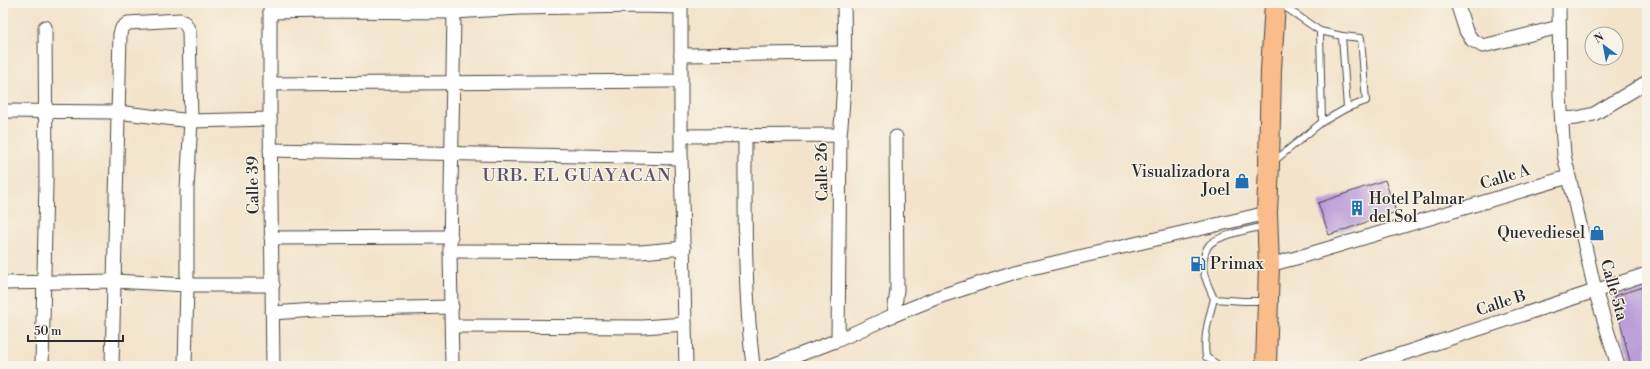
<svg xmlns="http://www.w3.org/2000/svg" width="1650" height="369" viewBox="0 0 1650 369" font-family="'Libre Bodoni',serif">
	<rect width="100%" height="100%" fill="#f7f3e8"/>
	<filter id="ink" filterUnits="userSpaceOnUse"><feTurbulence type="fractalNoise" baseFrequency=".025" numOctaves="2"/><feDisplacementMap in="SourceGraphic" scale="8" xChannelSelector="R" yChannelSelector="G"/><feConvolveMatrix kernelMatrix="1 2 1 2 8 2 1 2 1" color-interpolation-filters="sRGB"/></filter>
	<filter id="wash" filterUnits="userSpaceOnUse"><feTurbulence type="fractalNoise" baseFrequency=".012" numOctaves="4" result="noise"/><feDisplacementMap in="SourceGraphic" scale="16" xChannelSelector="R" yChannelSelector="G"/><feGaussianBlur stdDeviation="0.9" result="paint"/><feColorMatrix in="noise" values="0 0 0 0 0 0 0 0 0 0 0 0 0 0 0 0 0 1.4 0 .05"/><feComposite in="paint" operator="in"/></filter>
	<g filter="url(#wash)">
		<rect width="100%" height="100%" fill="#f3e3ca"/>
		<g id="blocks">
			<!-- building -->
			<g fill="#bb9cd9">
				<polygon points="1385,180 1396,212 1329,235 1318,203"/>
				<polygon points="1647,286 1647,366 1631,366 1614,296"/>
			</g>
		</g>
	</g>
	<g filter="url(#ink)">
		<use href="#blocks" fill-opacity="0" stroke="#494743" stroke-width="1"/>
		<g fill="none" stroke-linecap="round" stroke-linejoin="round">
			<!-- service casing -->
			<g stroke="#494743" stroke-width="8">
				<g id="service">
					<polyline points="1320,31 1322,122"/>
					<polyline points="1342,36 1347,108"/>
					<polyline points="1273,162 1322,122 1347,108 1366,101 1361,38 1342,36 1320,31 1279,3"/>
					<path d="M1265,226c-13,3 -47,9 -56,19 -4,5 -6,15 -6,21 0,11 7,23 11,33l30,2h22"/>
					<path d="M1214,299c-5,18 -11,38 -8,58l14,9"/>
				</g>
			</g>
			<!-- minor casing -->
			<g stroke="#494743" stroke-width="15">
				<g id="minor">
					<polyline points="270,3 270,119 273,366"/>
					<polyline points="681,3 681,158 686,366"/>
					<polyline points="1457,3 1466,31 1472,40 1483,46 1559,27"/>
					<polyline points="1559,3 1560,95 1564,155 1595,290 1618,366"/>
					<polyline points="270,12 323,11 454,12 519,8 639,6 681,7"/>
					<polyline points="681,55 845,53"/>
					<polyline points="270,84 681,81"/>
					<polyline points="3,111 117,112 191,121 270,119"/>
					<polyline points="1562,119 1577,118 1594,114 1647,82"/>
					<path d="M840,135c5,-44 5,-88 4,-132"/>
					<polyline points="681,136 840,135 838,340"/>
					<path d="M745,136c0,77 -1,153 8,230"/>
					<polyline points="270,150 681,158"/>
					<polyline points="271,238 451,237"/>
					<polyline points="450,251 641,252 684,248"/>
					<polyline points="1269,265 1296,258 1568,177"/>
					<polyline points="3,283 114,281 187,285 273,285"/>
					<polyline points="272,313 315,310 452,307"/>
					<polyline points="894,315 897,290 896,137"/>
					<polyline points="452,326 643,327 685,324"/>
					<polyline points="42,366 46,182 45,27"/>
					<polyline points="112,366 120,34 122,28 128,23 180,20 185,23 189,31 191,121 187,189 187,285 185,366"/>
					<polyline points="452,366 450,251 454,12"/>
					<polyline points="770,366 838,340 894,315 941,296 1015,272 1267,213"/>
					<polyline points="1365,366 1647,274"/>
				</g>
			</g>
			<!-- primary casing -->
			<g stroke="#494743" stroke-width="22">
				<polyline id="primary" points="1266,366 1269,265 1267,213 1269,165 1271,70 1275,3"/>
			</g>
			<!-- service -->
			<use href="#service" stroke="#fff" stroke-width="6"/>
			<!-- minor -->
			<use href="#minor" stroke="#fff" stroke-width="13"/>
			<!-- primary -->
			<use href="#primary" stroke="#f9bc8a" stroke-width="20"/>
		</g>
	</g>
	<!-- icons -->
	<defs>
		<g id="shop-bare" transform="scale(1.2)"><path d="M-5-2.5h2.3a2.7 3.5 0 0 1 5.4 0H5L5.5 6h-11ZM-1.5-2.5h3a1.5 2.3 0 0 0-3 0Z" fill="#1f6fb2" stroke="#f7f3e8" stroke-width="2.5" paint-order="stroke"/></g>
		<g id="building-bare" transform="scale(1.2)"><path d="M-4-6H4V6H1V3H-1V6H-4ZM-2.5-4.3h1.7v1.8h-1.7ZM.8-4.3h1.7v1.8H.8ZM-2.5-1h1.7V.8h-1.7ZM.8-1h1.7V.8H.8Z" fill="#1f6fb2" stroke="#f7f3e8" stroke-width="2.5" paint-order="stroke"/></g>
		<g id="fuel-bare" transform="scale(1.2)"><path d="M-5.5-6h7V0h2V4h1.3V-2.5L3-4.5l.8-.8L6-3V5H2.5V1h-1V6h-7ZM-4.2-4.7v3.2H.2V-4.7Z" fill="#1f6fb2" stroke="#f7f3e8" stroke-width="2.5" paint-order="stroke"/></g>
	</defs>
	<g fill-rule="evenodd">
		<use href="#shop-bare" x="1242" y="181"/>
		<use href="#building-bare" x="1357" y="208"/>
		<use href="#shop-bare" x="1597" y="233"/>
		<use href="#fuel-bare" x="1198" y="264"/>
	</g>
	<g text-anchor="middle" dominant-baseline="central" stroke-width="3" stroke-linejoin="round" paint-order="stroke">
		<!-- street labels -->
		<g font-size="16" fill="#2b2b2b" stroke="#f7f3e8">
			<text transform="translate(822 172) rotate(-91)">Calle 26</text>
			<text transform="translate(1505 177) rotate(-17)">Calle A</text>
			<text transform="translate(253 185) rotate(-91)">Calle 39</text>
			<text transform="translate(1614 290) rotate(74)">Calle 5ta</text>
			<text transform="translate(1501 303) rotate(-18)">Calle B</text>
		</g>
		<!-- poi labels -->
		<g font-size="16" fill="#2b2b2b" stroke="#f7f3e8" text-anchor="end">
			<text x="1230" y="172">Visualizadora<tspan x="1230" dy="18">Joel</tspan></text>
			<text x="1369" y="199" text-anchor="start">Hotel Palmar<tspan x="1369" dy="18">del Sol</tspan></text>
			<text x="1585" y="233">Quevediesel</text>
			<text x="1210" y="264" text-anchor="start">Primax</text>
		</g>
		<!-- quarter labels -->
		<g font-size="18" letter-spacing="1" fill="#5d5368" stroke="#f7f3e8">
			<text x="577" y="175">URB. EL GUAYACAN</text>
		</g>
	</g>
	<!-- margin -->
	<rect width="1650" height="369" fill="none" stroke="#f7f3e8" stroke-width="16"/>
	<!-- north arrow -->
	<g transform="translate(1604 46) rotate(328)"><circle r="19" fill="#f7f3e8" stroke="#a5a39c"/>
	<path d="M0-3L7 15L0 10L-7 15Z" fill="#1f6fb2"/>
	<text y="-6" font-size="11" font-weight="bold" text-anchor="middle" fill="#2b2b2b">N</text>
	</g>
	<!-- scale -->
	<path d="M28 335v6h95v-6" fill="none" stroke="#2b2b2b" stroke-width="2"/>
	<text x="34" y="335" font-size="12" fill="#2b2b2b" stroke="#f7f3e8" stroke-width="3" paint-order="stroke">50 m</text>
</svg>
